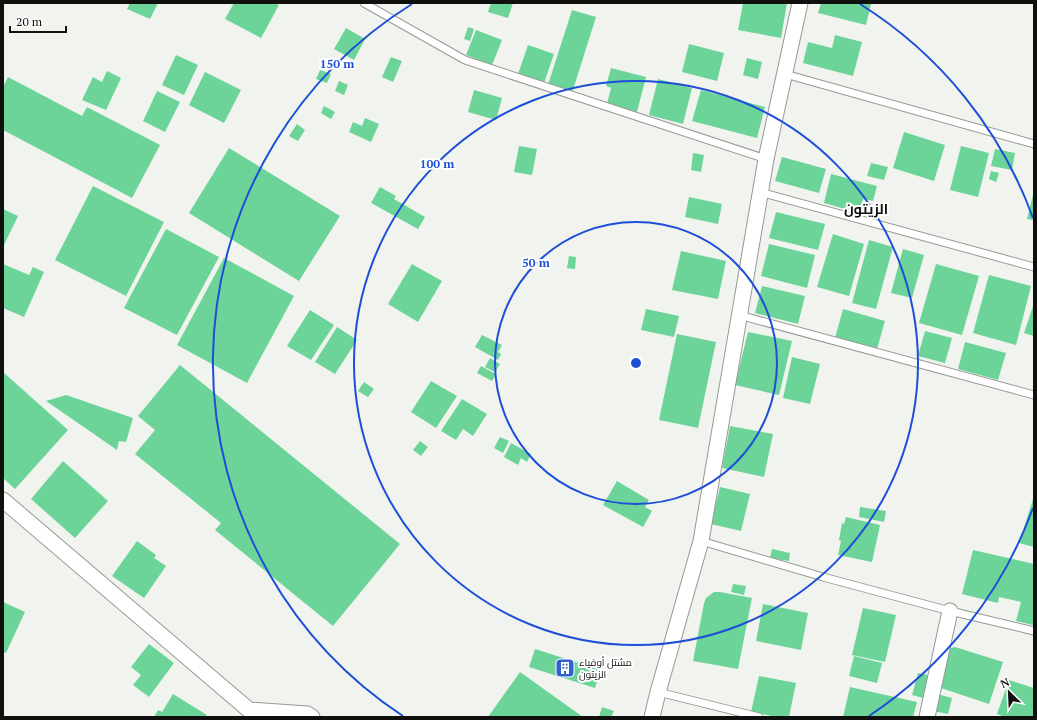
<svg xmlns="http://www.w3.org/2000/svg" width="1037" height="720" font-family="'PT Serif',Cairo,serif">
	<rect width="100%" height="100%" fill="#f1f4ee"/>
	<path fill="#6cd499" d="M 130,3 L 158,3 L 150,19 L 127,9 Z
		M 234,3 L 275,3 L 279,5 L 261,38 L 225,19 Z
		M 491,3 L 513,3 L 508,18 L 488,12 Z
		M 743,3 L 787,3 L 781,38 L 738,30 Z
		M 821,3 L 866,3 L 871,4 L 866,25 L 818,13 Z
		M 572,10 L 596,17 L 572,93 L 548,85 Z
		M 468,27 L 474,29 L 470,41 L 464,39 Z
		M 346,28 L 365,39 L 354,60 L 334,49 Z
		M 476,30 L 502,40 L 492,65 L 466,55 Z
		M 835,35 L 862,42 L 853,76 L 803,63 L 808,42 L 832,48 Z
		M 689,44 L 724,53 L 717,81 L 682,72 Z
		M 528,45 L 554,54 L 544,83 L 518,74 Z
		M 176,55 L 198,65 L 184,95 L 162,85 Z
		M 391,57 L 402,61 L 393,82 L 382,77 Z
		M 747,58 L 762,62 L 758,79 L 743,75 Z
		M 611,68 L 646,77 L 637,112 L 607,104 L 611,88 L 606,86 Z
		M 320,70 L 331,74 L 327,83 L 316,79 Z
		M 107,71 L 121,78 L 106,110 L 82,100 L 93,77 L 102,82 Z
		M 205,72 L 241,90 L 224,123 L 189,105 Z
		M 8,77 L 82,116 L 87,107 L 160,145 L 132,198 L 3,130 L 3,87 Z
		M 658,79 L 692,88 L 683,124 L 649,115 Z
		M 339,81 L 348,85 L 344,95 L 335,91 Z
		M 474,90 L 502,98 L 496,120 L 468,112 Z
		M 701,90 L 765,107 L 757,138 L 692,121 Z
		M 157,91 L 180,102 L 165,132 L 143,121 Z
		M 324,106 L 335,112 L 331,119 L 321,113 Z
		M 365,118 L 379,124 L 371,142 L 349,132 L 353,122 L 362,126 Z
		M 297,124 L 305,130 L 298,141 L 289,136 Z
		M 904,132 L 945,145 L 934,181 L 893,168 Z
		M 519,146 L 537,149 L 532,175 L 514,172 Z
		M 961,146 L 989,153 L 978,197 L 950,190 Z
		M 229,148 L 340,216 L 299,281 L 189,213 Z
		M 995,149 L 1015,153 L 1012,170 L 991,166 Z
		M 693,153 L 704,155 L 701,172 L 691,170 Z
		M 782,157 L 826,169 L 819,193 L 775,181 Z
		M 871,163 L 888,167 L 884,180 L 867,176 Z
		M 991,171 L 999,173 L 996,182 L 989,179 Z
		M 831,174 L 877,186 L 873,201 L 863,199 L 859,213 L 824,203 Z
		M 93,186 L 164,222 L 126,296 L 55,260 Z
		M 380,187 L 396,196 L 394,199 L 425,217 L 418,229 L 371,203 Z
		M 1033,195 L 1034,195 L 1034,220 L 1027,219 Z
		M 689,197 L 722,204 L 718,224 L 685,217 Z
		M 3,209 L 18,216 L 3,247 Z
		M 776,212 L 825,224 L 818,250 L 769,238 Z
		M 166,229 L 219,257 L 177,335 L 124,308 Z
		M 833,234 L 864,244 L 849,296 L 817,287 Z
		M 869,240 L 893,247 L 876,309 L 852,303 Z
		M 769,244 L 815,255 L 807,288 L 761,276 Z
		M 903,249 L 924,255 L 912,298 L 891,293 Z
		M 681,251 L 726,261 L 718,299 L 672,290 Z
		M 569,256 L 576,257 L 575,269 L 567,268 Z
		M 224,258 L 294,296 L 247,383 L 177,345 Z
		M 3,264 L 29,275 L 33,267 L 44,272 L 24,317 L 3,308 Z
		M 412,264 L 442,281 L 418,322 L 388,304 Z
		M 936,264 L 979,276 L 962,335 L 919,323 Z
		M 989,275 L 1031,286 L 1016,345 L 973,333 Z
		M 762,286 L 805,296 L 798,324 L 755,313 Z
		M 1034,303 L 1034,336 L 1024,333 Z
		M 646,309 L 679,316 L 674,337 L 641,330 Z
		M 843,309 L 885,321 L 877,349 L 835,338 Z
		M 310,310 L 334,325 L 311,360 L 287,346 Z
		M 337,327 L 357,340 L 335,374 L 315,362 Z
		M 925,331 L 952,338 L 945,363 L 918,356 Z
		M 748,332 L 792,341 L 779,395 L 735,385 Z
		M 677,334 L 716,342 L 698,428 L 659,420 Z
		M 482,335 L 502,345 L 498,352 L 501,354 L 498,360 L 475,347 Z
		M 965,342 L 1006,353 L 998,380 L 958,369 Z
		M 792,357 L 820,364 L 810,404 L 783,398 Z
		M 490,358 L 500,364 L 495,372 L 485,367 Z
		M 180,365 L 400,544 L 333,626 L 215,530 L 221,523 L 135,454 L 155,430 L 138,416 Z
		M 481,366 L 496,374 L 492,381 L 477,373 Z
		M 3,372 L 68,430 L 15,489 L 3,478 Z
		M 431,381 L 457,396 L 436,428 L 411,412 Z
		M 364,382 L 374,389 L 368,397 L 358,391 Z
		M 66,395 L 133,418 L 126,442 L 119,441 L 117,450 L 46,401 Z
		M 462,399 L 487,414 L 473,436 L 463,429 L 456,440 L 441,431 Z
		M 730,426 L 773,434 L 764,477 L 722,468 Z
		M 500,437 L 509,441 L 503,453 L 494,448 Z
		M 420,441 L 428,447 L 421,456 L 413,450 Z
		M 511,443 L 531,454 L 527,462 L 521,458 L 518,465 L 504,457 Z
		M 63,461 L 108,501 L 75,538 L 31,499 Z
		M 617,481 L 649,500 L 645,507 L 652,511 L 643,527 L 603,505 Z
		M 720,487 L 750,494 L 741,531 L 711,524 Z
		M 1034,496 L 1034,547 L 1019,543 Z
		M 860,507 L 886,511 L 884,522 L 859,517 Z
		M 846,517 L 880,525 L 872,562 L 838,555 L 841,541 L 839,540 L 842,523 L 844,524 Z
		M 137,541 L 156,555 L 154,558 L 166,566 L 144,598 L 112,576 Z
		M 772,549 L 790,553 L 789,561 L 770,558 Z
		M 973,550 L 1034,564 L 1034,620 L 1033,625 L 1016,621 L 1021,602 L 999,597 L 998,603 L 962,594 Z
		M 733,584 L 746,586 L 744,595 L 731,592 Z
		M 714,592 L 720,592 L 752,598 L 738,669 L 693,661 L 704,603 L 706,598 Z
		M 3,602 L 25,612 L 6,653 L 3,652 Z
		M 763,604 L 808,613 L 801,650 L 756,641 Z
		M 863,608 L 896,615 L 885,662 L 852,655 Z
		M 149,644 L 174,663 L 149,697 L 133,685 L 141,675 L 131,667 Z
		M 955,647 L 1003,662 L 989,704 L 935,686 L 948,650 L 951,648 Z
		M 535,649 L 601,670 L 595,688 L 529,667 Z
		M 854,656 L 882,663 L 877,683 L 849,676 Z
		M 520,672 L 583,717 L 488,717 Z
		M 918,673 L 928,675 L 923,698 L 912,695 Z
		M 759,676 L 796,683 L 789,717 L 777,717 L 751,712 Z
		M 1009,680 L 1034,688 L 1034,717 L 1005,717 L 997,714 Z
		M 850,687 L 917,702 L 913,717 L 843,717 Z
		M 173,694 L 207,715 L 205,717 L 154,717 L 158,710 L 162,712 Z
		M 937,694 L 952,698 L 948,714 L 933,711 Z
		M 602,707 L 614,711 L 611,717 L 599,717 Z"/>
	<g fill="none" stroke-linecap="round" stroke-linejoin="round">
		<g stroke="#969994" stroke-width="9">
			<path id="service" d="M 364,3 L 465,60 L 766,159
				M 785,74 L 1034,144
				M 760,192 L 1034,267
				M 739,315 L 1034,395
				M 701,541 L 823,577 L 950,611 L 1034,631
				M 658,692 L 759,717"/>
		</g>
		<g stroke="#969994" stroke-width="17">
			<path id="minor" d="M 3,500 L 249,710 L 307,714 L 312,717
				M 652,717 L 658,692 L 701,541 L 766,159 L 800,3
				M 927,717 L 950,611"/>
		</g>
		<use href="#service" stroke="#fff" stroke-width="7"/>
		<use href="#minor" stroke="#fff" stroke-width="15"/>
	</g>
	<g fill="none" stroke="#1d4ed8" stroke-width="2">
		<circle cx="636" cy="363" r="141"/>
		<circle cx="636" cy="363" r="282"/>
		<path d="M1033 508A423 423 0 0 1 869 716M403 716A423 423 0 0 1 412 4M860 4A423 423 0 0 1 1033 218"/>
	</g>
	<defs>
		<g id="building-square" transform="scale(1)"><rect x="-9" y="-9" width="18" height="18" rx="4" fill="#335fcf" stroke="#fff"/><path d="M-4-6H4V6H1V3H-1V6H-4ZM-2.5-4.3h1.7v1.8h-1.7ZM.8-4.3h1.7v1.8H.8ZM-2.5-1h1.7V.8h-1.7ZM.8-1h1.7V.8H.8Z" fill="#fff"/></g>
	</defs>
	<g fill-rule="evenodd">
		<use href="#building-square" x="565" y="668"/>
	</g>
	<g text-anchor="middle" stroke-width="4" stroke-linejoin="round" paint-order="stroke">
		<g font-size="10" fill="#10110f" stroke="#fff" text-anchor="start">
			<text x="579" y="666">مشتل أوفياء<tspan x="579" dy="12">الزيتون</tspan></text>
		</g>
		<g font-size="14" font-weight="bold" fill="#10110f" stroke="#fff">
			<text x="866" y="214">الزيتون</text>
		</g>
	</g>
	<circle cx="636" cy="363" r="6" fill="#1d4ed8" stroke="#fff" stroke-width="2"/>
	<g font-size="12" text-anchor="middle" font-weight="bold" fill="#1d4ed8" stroke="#fff" stroke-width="4" stroke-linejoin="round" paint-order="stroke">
		<text x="337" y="68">150 m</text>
		<text x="437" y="168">100 m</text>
		<text x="536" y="267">50 m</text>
	</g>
	<rect width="1037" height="720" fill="none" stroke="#10110f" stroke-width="8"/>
	<g transform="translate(1009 692) rotate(336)" stroke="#ffffff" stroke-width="3" paint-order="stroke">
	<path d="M0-3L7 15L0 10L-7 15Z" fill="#10110f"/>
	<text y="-6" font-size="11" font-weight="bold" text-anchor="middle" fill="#10110f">N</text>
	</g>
	<path d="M10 26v6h56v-6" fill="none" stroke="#10110f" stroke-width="2"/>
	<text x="16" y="26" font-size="12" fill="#10110f" stroke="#ffffff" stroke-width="3" paint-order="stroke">20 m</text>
</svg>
